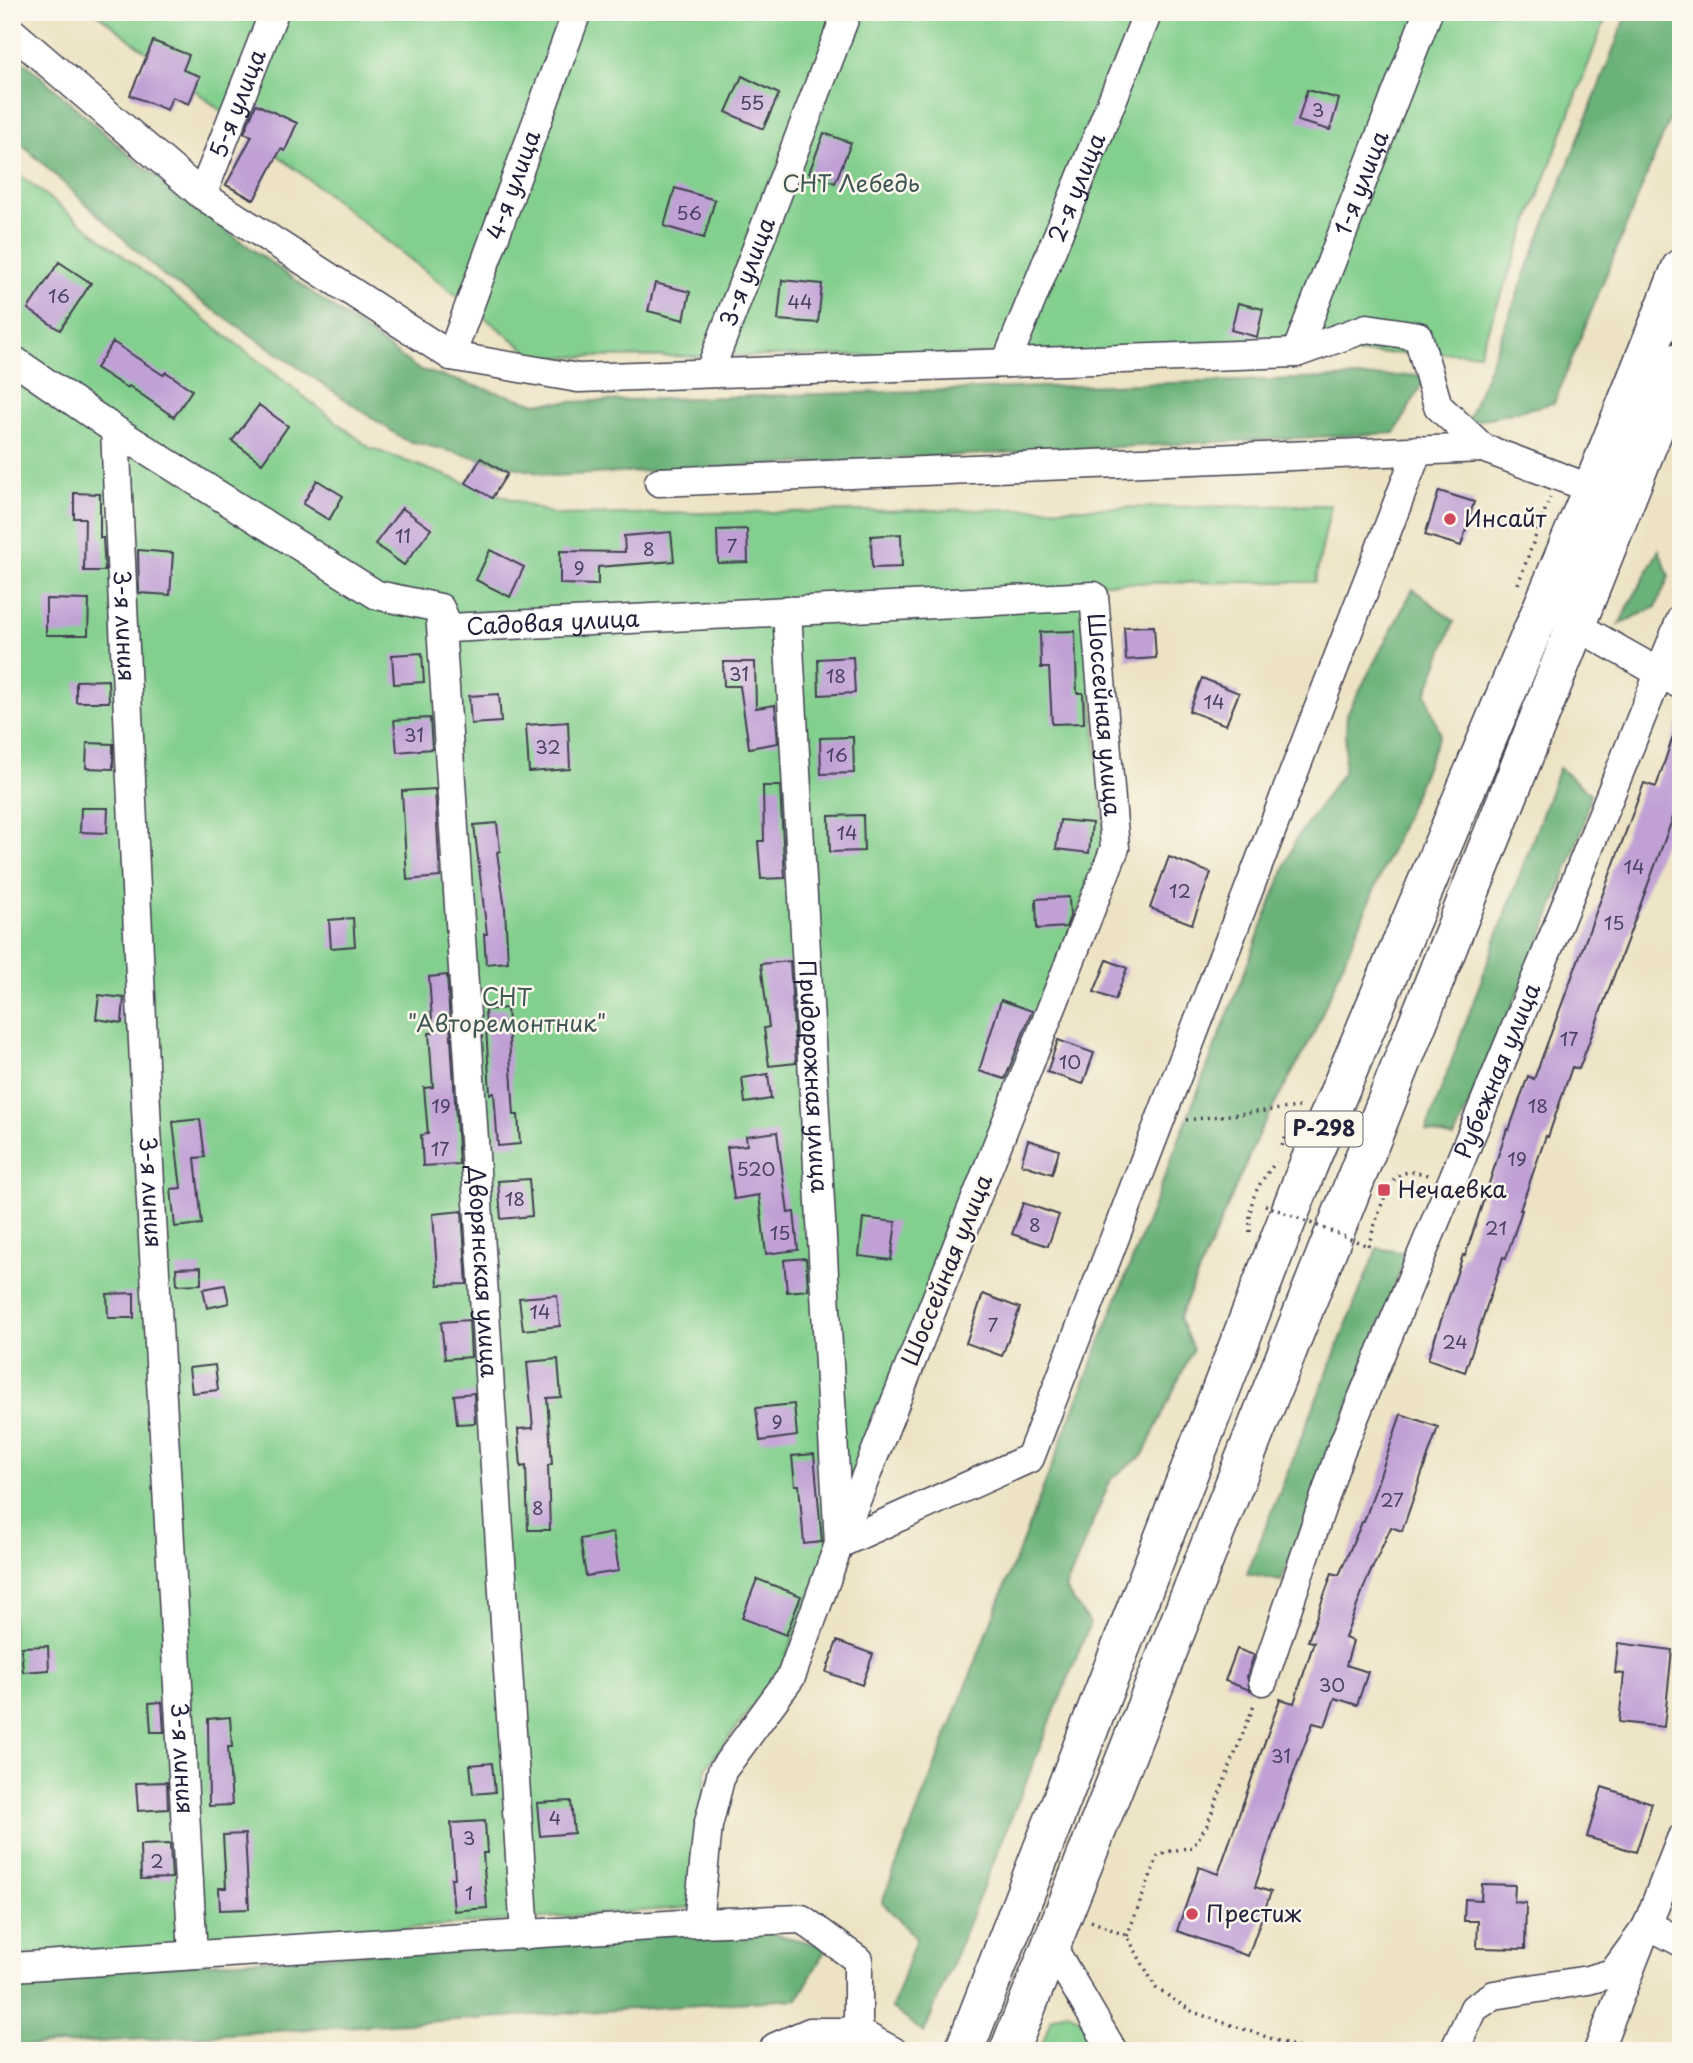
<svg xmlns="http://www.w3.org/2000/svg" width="1693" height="2063" font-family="'Playpen Sans',sans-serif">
	<rect width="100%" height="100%" fill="#fbf7ec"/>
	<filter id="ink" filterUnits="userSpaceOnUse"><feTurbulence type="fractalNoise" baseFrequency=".0143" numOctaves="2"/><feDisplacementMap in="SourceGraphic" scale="14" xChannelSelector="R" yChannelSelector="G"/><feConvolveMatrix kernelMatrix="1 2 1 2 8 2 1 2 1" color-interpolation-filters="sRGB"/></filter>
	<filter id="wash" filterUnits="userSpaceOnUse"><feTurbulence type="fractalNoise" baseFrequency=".00686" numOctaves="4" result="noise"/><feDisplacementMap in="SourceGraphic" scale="28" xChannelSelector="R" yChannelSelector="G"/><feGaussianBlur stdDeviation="1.57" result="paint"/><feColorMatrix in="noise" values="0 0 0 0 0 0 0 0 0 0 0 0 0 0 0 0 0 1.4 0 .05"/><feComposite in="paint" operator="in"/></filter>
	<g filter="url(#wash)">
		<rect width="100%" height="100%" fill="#ede3c4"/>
		<path fill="#83cf8e" stroke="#527864" stroke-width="2" d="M 95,12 L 1608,12 L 1479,353 L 535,357 Z
			M 12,169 L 370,448 L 555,515 L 1331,505 L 1315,582 L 1082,583 L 1105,842 L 782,1667 L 706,1768 L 695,1907 L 12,1957 Z
			M 1067,2011 L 1079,2018 L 1099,2051 L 1040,2051 L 1051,2019 Z"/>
		<path fill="#6ab279" stroke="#466a5a" stroke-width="2" d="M 1628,12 L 1681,12 L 1681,91 L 1554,403 L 1467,423 Z
			M 12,51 L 129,155 L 216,223 L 418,369 L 534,403 L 1427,375 L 1395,433 L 551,476 L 405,440 L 164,276 L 12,135 Z
			M 1659,550 L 1669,576 L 1656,607 L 1619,624 Z
			M 1413,589 L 1454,621 L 1426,694 L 1440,734 L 1313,1035 L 1259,1133 L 1179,1318 L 1193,1349 L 1143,1455 L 1111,1479 L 1065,1589 L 1090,1624 L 924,2033 L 892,2008 L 916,1938 L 882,1902 L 1296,839 L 1344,771 L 1347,714 Z
			M 1559,768 L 1590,793 L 1583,827 L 1536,952 L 1454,1138 L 1426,1131 Z
			M 1377,1248 L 1407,1253 L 1281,1581 L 1247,1574 Z
			M 754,1929 L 827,1947 L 798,1999 L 12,2047 L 12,1975 Z"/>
		<g id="blocks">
			<path fill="#c0a0d5" d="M 153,41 L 189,55 L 183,70 L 200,76 L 189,104 L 172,97 L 167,110 L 130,95 Z
				M 742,76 L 779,94 L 763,129 L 726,112 Z
				M 1307,90 L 1339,99 L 1330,130 L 1298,121 Z
				M 256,104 L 297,123 L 285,151 L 281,149 L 254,200 L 226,185 L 252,136 L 244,133 Z
				M 824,133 L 851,143 L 835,183 L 809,173 Z
				M 675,188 L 715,200 L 704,238 L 664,226 Z
				M 59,262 L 91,283 L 60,330 L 28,309 Z
				M 782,280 L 822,284 L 818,323 L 778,320 Z
				M 655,283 L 690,292 L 684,320 L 648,311 Z
				M 1238,303 L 1263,309 L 1257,337 L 1231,330 Z
				M 113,342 L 163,375 L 166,372 L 192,390 L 174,417 L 129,386 L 127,388 L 96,368 Z
				M 259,405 L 288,426 L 262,463 L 232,441 Z
				M 481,458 L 507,474 L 492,498 L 466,483 Z
				M 317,480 L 343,496 L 329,520 L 303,504 Z
				M 1439,491 L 1474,502 L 1461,546 L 1425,535 Z
				M 74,493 L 100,494 L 100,538 L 103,538 L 105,571 L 84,571 L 85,518 L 74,518 Z
				M 402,508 L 431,529 L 404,565 L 375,544 Z
				M 747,529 L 748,562 L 718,563 L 717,530 Z
				M 671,532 L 674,561 L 598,567 L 598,585 L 560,584 L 560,551 L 625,552 L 624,536 Z
				M 901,534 L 902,567 L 872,568 L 871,536 Z
				M 138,550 L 173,553 L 170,595 L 139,593 Z
				M 490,550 L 524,567 L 510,597 L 476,580 Z
				M 46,599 L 89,600 L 88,635 L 46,635 Z
				M 1154,626 L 1156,658 L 1126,660 L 1124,627 Z
				M 1075,631 L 1077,693 L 1083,693 L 1084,723 L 1052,724 L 1049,668 L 1041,668 L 1040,632 Z
				M 422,653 L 424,682 L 394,684 L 392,655 Z
				M 853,657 L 855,693 L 819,695 L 818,659 Z
				M 723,662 L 755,662 L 756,708 L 775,705 L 778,743 L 749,748 L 740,686 L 724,686 Z
				M 1202,678 L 1239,693 L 1226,725 L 1189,711 Z
				M 108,680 L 109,702 L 76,702 L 76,681 Z
				M 499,694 L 501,722 L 471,724 L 469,696 Z
				M 430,718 L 432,749 L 397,752 L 394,720 Z
				M 568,722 L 570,769 L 529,772 L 526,725 Z
				M 1678,722 L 1681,722 L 1681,796 L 1579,1069 L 1572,1067 L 1548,1137 L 1546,1136 L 1520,1210 L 1522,1210 L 1506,1258 L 1503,1257 L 1465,1372 L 1428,1359 L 1463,1255 L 1465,1256 L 1507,1129 L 1509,1130 L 1528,1076 L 1534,1079 L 1644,783 L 1656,787 Z
				M 853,737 L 854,773 L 821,774 L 820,738 Z
				M 87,743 L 113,744 L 113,769 L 86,768 Z
				M 763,786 L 780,786 L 785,878 L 761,879 L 758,841 L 764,841 Z
				M 435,789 L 440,877 L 407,880 L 402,791 Z
				M 81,808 L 108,808 L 107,833 L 80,832 Z
				M 863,815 L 864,851 L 830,852 L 829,816 Z
				M 1060,820 L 1092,823 L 1089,853 L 1056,849 Z
				M 497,823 L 500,851 L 497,852 L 505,909 L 508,962 L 486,964 L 484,934 L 487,934 L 474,825 Z
				M 1169,857 L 1211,873 L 1192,924 L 1150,908 Z
				M 1069,897 L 1070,917 L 1066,927 L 1037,929 L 1036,899 Z
				M 353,918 L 355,946 L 331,948 L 329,920 Z
				M 1107,960 L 1127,968 L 1115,1000 L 1094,992 Z
				M 790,961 L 796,1063 L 769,1066 L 764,1028 L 769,1027 L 761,964 Z
				M 447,975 L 459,1164 L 423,1166 L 421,1135 L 428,1134 L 424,1088 L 433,1087 L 429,1033 L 433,1033 L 429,977 Z
				M 99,995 L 124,998 L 122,1023 L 96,1019 Z
				M 1001,1000 L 1032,1011 L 1005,1079 L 979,1071 Z
				M 507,1008 L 514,1115 L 518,1115 L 520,1144 L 498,1146 L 494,1093 L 490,1094 L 485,1010 Z
				M 1058,1040 L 1094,1053 L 1083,1084 L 1047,1072 Z
				M 768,1074 L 771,1099 L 745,1103 L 742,1078 Z
				M 200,1119 L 205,1157 L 195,1158 L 202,1224 L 175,1227 L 171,1189 L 181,1188 L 173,1122 Z
				M 777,1132 L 788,1213 L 794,1212 L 798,1250 L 766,1254 L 759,1195 L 734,1199 L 727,1147 L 747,1145 L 746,1136 Z
				M 1028,1140 L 1059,1150 L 1052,1174 L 1021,1164 Z
				M 529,1179 L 532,1216 L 501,1219 L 498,1181 Z
				M 1023,1203 L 1059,1215 L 1048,1246 L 1012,1234 Z
				M 462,1211 L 467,1284 L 438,1285 L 433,1214 Z
				M 863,1218 L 896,1222 L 891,1260 L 859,1256 Z
				M 806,1258 L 808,1290 L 787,1292 L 784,1260 Z
				M 201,1267 L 201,1284 L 177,1285 L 176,1268 Z
				M 225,1285 L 229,1303 L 207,1308 L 203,1289 Z
				M 134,1293 L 134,1318 L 108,1318 L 107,1294 Z
				M 983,1294 L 1020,1308 L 1002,1356 L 966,1343 Z
				M 557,1295 L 560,1326 L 523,1330 L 519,1298 Z
				M 469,1320 L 471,1357 L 445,1359 L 441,1322 Z
				M 558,1359 L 561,1397 L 547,1398 L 552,1464 L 548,1465 L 550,1530 L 528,1530 L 526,1466 L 521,1467 L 518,1429 L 533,1428 L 527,1362 Z
				M 215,1365 L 218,1390 L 192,1393 L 189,1368 Z
				M 474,1393 L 475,1423 L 457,1424 L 454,1395 Z
				M 794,1404 L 797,1436 L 760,1441 L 756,1408 Z
				M 1401,1414 L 1438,1427 L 1402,1531 L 1391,1527 L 1366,1582 L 1345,1638 L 1353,1641 L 1346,1665 L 1368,1672 L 1357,1705 L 1335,1698 L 1325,1726 L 1313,1723 L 1289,1786 L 1255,1887 L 1271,1892 L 1248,1956 L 1177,1931 L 1199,1867 L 1218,1874 L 1280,1699 L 1294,1703 L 1314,1642 L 1308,1641 L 1332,1573 L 1339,1575 L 1362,1522 L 1364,1522 Z
				M 814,1454 L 822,1542 L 804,1544 L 799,1485 L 795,1485 L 792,1456 Z
				M 613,1533 L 619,1571 L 586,1576 L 580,1539 Z
				M 757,1579 L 801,1596 L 786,1635 L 742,1618 Z
				M 837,1641 L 873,1654 L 862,1685 L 826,1672 Z
				M 1618,1643 L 1672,1650 L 1664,1727 L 1619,1722 L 1624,1674 L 1615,1673 Z
				M 48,1646 L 49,1670 L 23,1672 L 21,1647 Z
				M 1237,1649 L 1254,1655 L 1247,1676 L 1250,1690 L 1225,1681 Z
				M 162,1702 L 164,1732 L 151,1732 L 149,1703 Z
				M 230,1717 L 232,1747 L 228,1747 L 232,1805 L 209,1806 L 208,1719 Z
				M 492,1763 L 495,1792 L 473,1794 L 470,1765 Z
				M 167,1782 L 168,1809 L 138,1811 L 136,1783 Z
				M 1602,1787 L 1652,1803 L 1636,1852 L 1587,1837 Z
				M 571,1801 L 574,1833 L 540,1836 L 537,1803 Z
				M 485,1821 L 487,1853 L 483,1853 L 487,1908 L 454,1911 L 451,1878 L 455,1878 L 451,1823 Z
				M 245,1834 L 249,1909 L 220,1910 L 219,1888 L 226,1888 L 223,1835 Z
				M 170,1844 L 172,1878 L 141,1879 L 140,1845 Z
				M 1482,1884 L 1515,1885 L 1514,1902 L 1526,1903 L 1525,1949 L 1477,1948 L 1478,1921 L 1464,1921 L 1465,1899 L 1481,1900 Z"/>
		</g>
	</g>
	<g filter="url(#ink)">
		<use href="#blocks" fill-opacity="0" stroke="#403f50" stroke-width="2"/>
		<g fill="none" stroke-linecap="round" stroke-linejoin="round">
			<g stroke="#403f50" stroke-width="31">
				<g id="minor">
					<path d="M 12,32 L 202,195 L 451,356 L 578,378 L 1296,353 L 1367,328 L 1418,336 L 1438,406 L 1483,448 L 1592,489"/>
					<path id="s1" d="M 202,195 L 274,12"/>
					<path id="s2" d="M 1296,353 L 1428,12"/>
					<path id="s3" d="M 451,356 L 577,12"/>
					<path id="s4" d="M 12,359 L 115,430 L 377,595 L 440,608 L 449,628 L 1094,596 L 1115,848 L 839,1544 L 791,1677 L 722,1771 L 708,1826 L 698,1923"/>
					<path id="s5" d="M 1006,363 L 1148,12"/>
					<path id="s6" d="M 709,373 L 847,12"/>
					<path id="s7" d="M 115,430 L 147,1129 L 193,1955"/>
					<path d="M 659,482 L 1483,448"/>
					<path id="s8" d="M 440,610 L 525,1935"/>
					<path id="s9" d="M 787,610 L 839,1544 L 1030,1458 L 1418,450"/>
					<path d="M 1575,625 L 1681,685"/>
					<path id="s10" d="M 1263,1681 L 1340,1452 L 1553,937 L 1681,619"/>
					<path d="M 1051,1945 L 1113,2051"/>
					<path d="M 12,1967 L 698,1923 L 802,1919 L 858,1960 L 858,2032 L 893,2051"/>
					<path d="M 773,2051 L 775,2047 L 810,2032 L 858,2032"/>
					<path d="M 1454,2051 L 1474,2008 L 1494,1995 L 1588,1980 L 1613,1973 L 1648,1925 L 1681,1942"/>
					<path d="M 1598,2051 L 1681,1839"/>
				</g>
			</g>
			<g stroke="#403f50" stroke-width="41">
				<path id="highway" d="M 964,2051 L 1308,1166 L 1592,489 L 1681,268
					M 1009,2051 L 1681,361"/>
			</g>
			<path stroke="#403f50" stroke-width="3.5" stroke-dasharray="2 5" stroke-linecap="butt" d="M 1518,584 L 1550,497
				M 1186,1120 L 1299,1107
				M 1282,1146 L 1291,1124
				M 1250,1232 C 1248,1200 1256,1187 1276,1162
				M 1368,1246 C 1374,1229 1384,1188 1397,1177 C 1407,1169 1420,1172 1430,1176
				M 1091,1921 L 1127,1936 L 1156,1988 L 1193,2012 L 1308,2051
				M 1127,1936 L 1158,1856 L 1171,1851 L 1193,1847 L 1207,1825 L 1255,1703"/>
			<use href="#minor" stroke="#fff" stroke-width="28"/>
			<use href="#highway" stroke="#fff" stroke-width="38"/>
			<path stroke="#403f50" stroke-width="3.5" stroke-dasharray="2 5" stroke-linecap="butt" d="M 1265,1205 L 1368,1246"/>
		</g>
	</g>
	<g fill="#d1495b" stroke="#fbf7ec" stroke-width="2.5">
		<circle cx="1450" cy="519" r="7"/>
		<rect x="1377" y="1183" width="14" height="14" rx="3.5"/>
		<circle cx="1192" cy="1914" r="7"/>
	</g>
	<g text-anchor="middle" stroke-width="5" stroke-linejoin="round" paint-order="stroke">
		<g font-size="19" fill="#4a4262">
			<text x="752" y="110">55</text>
			<text x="1318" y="117">3</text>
			<text x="689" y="220">56</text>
			<text x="59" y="303">16</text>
			<text x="800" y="309">44</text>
			<text x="403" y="543">11</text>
			<text x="732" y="553">7</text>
			<text x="649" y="556">8</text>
			<text x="579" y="575">9</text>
			<text x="739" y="681">31</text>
			<text x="836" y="683">18</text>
			<text x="1214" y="709">14</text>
			<text x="414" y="742">31</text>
			<text x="548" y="754">32</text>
			<text x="837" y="762">16</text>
			<text x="847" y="840">14</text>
			<text x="1634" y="874">14</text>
			<text x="1180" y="898">12</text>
			<text x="1614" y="930">15</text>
			<text x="1569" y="1046">17</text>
			<text x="1070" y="1069">10</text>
			<text x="441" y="1113">19</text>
			<text x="1538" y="1113">18</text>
			<text x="440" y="1156">17</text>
			<text x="1517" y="1166">19</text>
			<text x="756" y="1176">520</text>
			<text x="515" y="1206">18</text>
			<text x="1035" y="1232">8</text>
			<text x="1496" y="1235">21</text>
			<text x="780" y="1240">15</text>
			<text x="540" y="1319">14</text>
			<text x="993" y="1332">7</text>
			<text x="1455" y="1349">24</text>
			<text x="777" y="1429">9</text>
			<text x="1392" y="1507">27</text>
			<text x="538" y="1515">8</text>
			<text x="1332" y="1692">30</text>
			<text x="1281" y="1763">31</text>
			<text x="555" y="1825">4</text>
			<text x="469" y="1845">3</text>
			<text x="157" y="1868">2</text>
			<text x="469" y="1900">1</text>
		</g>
		<rect fill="#fbf7ec" stroke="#636270" stroke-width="2" x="1285.5" y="1111.5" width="77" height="35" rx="5"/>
		<g font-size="21" font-weight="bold" fill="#22223b">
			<text x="1324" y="1136">Р-298</text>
		</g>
		<g font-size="23" fill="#22223b" stroke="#fbf7ec">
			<text dy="8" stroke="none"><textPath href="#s1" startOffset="98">5-я улица</textPath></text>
			<text dy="8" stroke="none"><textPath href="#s2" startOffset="182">1-я улица</textPath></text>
			<text dy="8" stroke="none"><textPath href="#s3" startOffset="182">4-я улица</textPath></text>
			<text dy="8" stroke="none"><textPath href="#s5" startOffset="189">2-я улица</textPath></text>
			<text dy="8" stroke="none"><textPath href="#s6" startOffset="108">3-я улица</textPath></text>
			<text dy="8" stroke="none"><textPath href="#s4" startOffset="625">Садовая улица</textPath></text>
			<text dy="8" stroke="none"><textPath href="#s7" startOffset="196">3-я линия</textPath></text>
			<text dy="8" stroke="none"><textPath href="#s4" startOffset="1286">Шоссейная улица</textPath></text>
			<text dy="8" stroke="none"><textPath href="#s10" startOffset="654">Рубежная улица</textPath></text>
			<text dy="8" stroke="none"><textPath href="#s9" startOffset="467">Придорожная улица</textPath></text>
			<text dy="8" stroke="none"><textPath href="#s7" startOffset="763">3-я линия</textPath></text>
			<text transform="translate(947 1270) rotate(-68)" y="8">Шоссейная улица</text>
			<text dy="8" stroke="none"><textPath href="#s8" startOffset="663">Дворянская улица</textPath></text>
			<text dy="8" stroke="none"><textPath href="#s7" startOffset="1330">3-я линия</textPath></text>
		</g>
		<g font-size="23" fill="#3f5654" stroke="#fbf7ec">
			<text x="851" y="192">СНТ Лебедь</text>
			<text x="507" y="1006">СНТ<tspan x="507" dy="26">"Авторемонтник"</tspan></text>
		</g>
		<g font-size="23" fill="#22223b" stroke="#fbf7ec" text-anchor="start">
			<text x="1464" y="527">Инсайт</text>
			<text x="1398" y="1198">Нечаевка</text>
			<text x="1206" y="1922">Престиж</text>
		</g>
	</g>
	<rect width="1693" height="2063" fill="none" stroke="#fbf7ec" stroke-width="42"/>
</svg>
